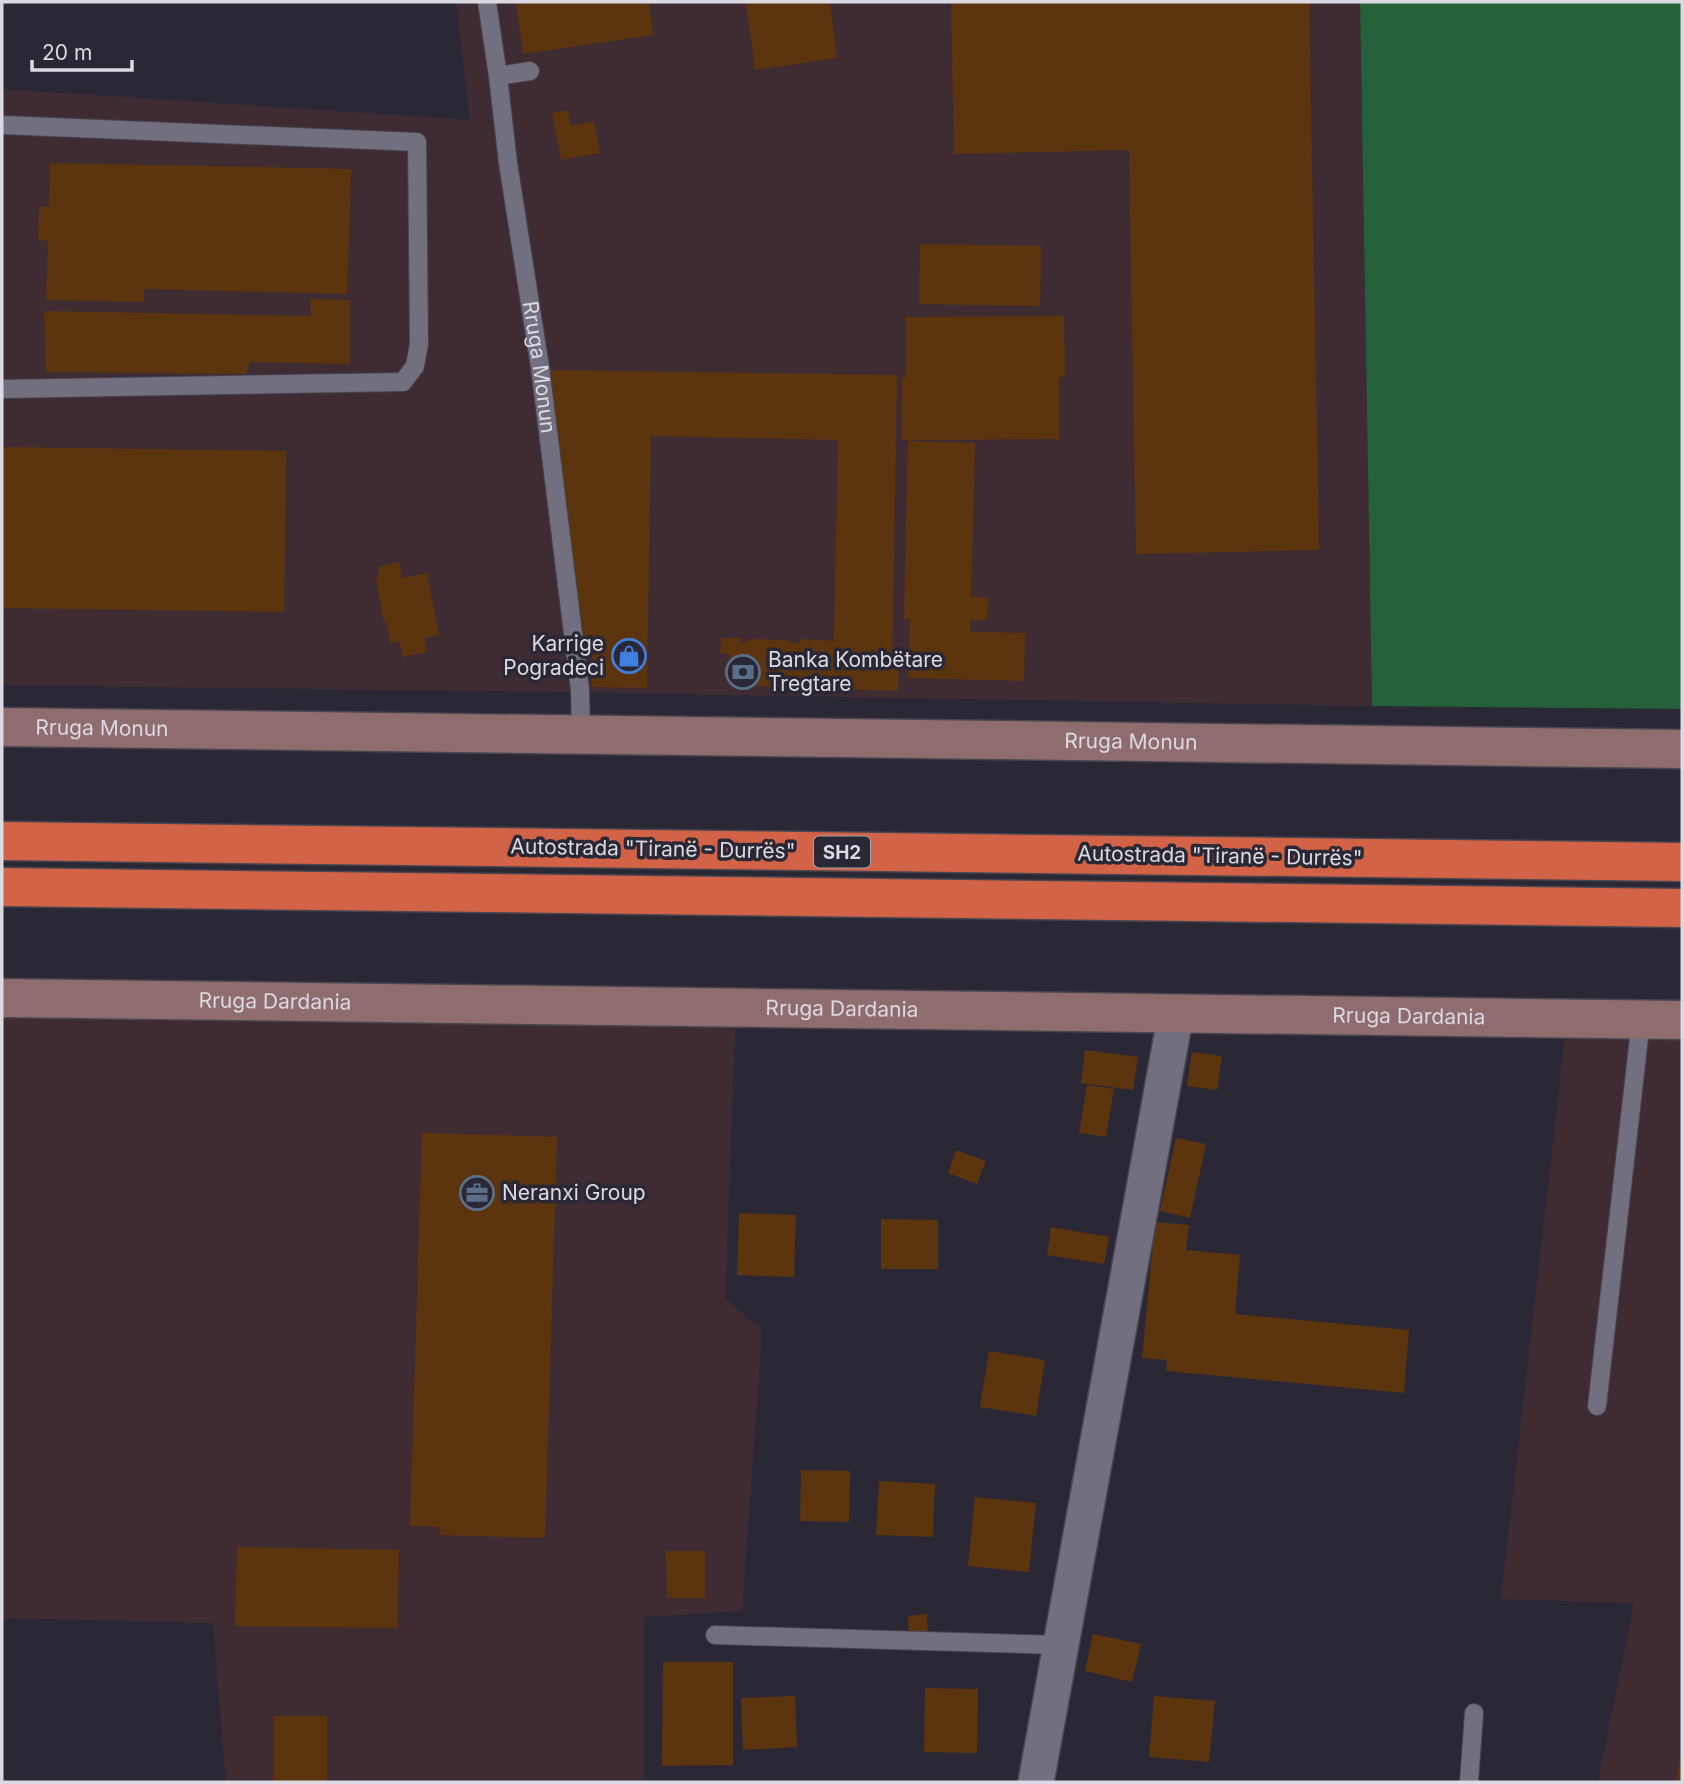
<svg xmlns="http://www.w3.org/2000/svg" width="1684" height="1784" font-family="Inter,sans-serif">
	<rect width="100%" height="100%" fill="#2b2835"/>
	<path fill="#3f2c33" d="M 456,2 L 1360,2 L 1372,706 L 561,692 L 2,685 L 2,89 L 470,120 Z
		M 2,998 L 736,1007 L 725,1298 L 762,1330 L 742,1611 L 644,1617 L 644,1782 L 226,1782 L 213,1623 L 2,1618 Z
		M 1567,1019 L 1682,1020 L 1682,1782 L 1598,1782 L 1634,1603 L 1501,1599 Z"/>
	<path fill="#24613a" d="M 1360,2 L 1682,2 L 1682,709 L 1372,706 Z"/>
	<path fill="#5c350f" d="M 516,2 L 649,2 L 653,35 L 523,54 Z
		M 746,2 L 830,2 L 837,58 L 755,70 Z
		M 951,2 L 1309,2 L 1319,550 L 1136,554 L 1129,150 L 954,154 Z
		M 568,110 L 571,126 L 594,121 L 600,153 L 561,160 L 552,113 Z
		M 50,163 L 351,169 L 347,294 L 144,289 L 144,302 L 46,300 L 48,241 L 38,240 L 39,207 L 49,206 Z
		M 920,244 L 1041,246 L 1040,306 L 919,304 Z
		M 310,299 L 350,300 L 350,364 L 250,362 L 246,374 L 46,372 L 44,311 L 311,316 Z
		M 1064,316 L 1065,377 L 1059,377 L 1059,439 L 902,440 L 902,378 L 906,378 L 906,317 Z
		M 549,370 L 897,375 L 892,663 L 899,664 L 898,691 L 729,685 L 730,654 L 720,653 L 721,639 L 724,638 L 741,638 L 740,642 L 749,642 L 749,639 L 787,640 L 787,642 L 800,643 L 801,639 L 834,641 L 838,440 L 651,436 L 647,688 L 592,687 L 592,640 L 584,640 Z
		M 908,441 L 975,443 L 971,597 L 988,598 L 987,620 L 971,620 L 970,632 L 1025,633 L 1024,681 L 908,678 L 910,619 L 904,619 Z
		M 2,447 L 286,451 L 284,612 L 2,608 Z
		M 399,562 L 402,578 L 427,573 L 439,635 L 425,638 L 427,652 L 402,657 L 400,641 L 390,643 L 387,622 L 384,623 L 376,578 L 379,577 L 378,567 Z
		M 1085,1050 L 1138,1057 L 1133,1090 L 1081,1083 Z
		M 1192,1052 L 1222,1056 L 1217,1090 L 1187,1086 Z
		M 1087,1085 L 1114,1089 L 1106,1137 L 1079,1133 Z
		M 422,1133 L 557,1137 L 545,1538 L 440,1535 L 440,1527 L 410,1526 Z
		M 1176,1138 L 1206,1144 L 1190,1218 L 1160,1211 Z
		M 956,1150 L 986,1161 L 977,1184 L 948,1173 Z
		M 739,1213 L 796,1215 L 794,1277 L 737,1275 Z
		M 881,1219 L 938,1220 L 938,1269 L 881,1269 Z
		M 1155,1222 L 1189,1225 L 1186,1250 L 1240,1255 L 1235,1314 L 1409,1330 L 1404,1393 L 1166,1371 L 1167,1360 L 1142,1358 Z
		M 1051,1227 L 1109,1237 L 1104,1264 L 1047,1255 Z
		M 989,1351 L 1045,1360 L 1036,1416 L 980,1407 Z
		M 801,1470 L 850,1471 L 849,1522 L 800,1521 Z
		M 879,1481 L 935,1484 L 933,1537 L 876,1535 Z
		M 975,1497 L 1036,1503 L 1029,1572 L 968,1566 Z
		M 237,1547 L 399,1550 L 397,1628 L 235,1626 Z
		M 666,1551 L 705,1551 L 705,1598 L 667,1598 Z
		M 927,1614 L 928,1636 L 909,1637 L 908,1616 Z
		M 1093,1634 L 1141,1644 L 1132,1682 L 1085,1671 Z
		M 663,1662 L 733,1662 L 733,1765 L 662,1766 Z
		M 925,1688 L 978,1689 L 977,1753 L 924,1752 Z
		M 795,1696 L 797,1747 L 743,1750 L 741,1698 Z
		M 1154,1696 L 1215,1701 L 1209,1762 L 1149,1757 Z
		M 274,1716 L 327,1716 L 327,1782 L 274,1782 Z
		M 1681,1754 L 1682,1754 L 1682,1782 L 1676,1782 Z"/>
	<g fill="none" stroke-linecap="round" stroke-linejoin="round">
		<g stroke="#474550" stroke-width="20">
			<g id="lane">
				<path id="s1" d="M 487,2 L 498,76 L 508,163 L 540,367 L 580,690 L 581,734"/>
				<path d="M 498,76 L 530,71"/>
				<path d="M 2,125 L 417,142 L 419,344 L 415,366 L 403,382 L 2,389"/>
				<path d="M 1597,1406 L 1641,1020"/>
				<path d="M 715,1635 L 1061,1645"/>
				<path d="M 1469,1782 L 1474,1713"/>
			</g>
		</g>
		<g stroke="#474550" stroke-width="38">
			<path id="street" d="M 1036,1782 L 1176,1013"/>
		</g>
		<g stroke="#474550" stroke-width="41">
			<g id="secondary">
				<path id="s2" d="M 2,727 L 1682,749"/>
				<path id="s3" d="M 2,998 L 1682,1020"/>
			</g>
		</g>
		<g stroke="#474550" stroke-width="41">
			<path id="highway" d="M 2,841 L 1682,862
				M 2,887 L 1682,908"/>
		</g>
		<use href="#lane" stroke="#72707f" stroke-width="18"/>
		<use href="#street" stroke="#72707f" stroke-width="35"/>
		<use href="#secondary" stroke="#8f6c6e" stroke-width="38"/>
		<use href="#highway" stroke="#d26347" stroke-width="38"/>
	</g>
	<defs>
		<g id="shop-ring" transform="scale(1.75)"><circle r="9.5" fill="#2b2835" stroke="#3f7fe0" stroke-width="1.5"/><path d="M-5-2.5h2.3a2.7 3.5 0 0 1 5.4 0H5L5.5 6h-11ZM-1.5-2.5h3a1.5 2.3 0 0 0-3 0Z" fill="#3f7fe0"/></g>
		<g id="bank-ring" transform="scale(1.75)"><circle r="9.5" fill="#2b2835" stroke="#5c6f8a" stroke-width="1.5"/><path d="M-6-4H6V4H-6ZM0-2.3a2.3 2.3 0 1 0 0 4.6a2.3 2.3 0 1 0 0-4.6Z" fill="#5c6f8a"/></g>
		<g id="office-ring" transform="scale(1.75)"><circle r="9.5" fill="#2b2835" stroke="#5c6f8a" stroke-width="1.5"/><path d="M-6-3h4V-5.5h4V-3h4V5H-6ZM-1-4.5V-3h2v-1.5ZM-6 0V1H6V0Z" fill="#5c6f8a"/></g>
	</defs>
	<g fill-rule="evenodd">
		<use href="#shop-ring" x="629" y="656"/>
		<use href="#bank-ring" x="743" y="672"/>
		<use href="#office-ring" x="477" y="1193"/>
	</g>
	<g text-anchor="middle" stroke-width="7" stroke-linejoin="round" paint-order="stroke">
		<rect fill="#2b2835" stroke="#a6a4ae" stroke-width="2" x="814" y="836.5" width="56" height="31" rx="5"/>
		<g font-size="19" font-weight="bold" fill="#dbd9e2">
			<text x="842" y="859">SH2</text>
		</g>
		<g font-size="21" fill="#dbd9e2" stroke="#2b2835">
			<text dy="7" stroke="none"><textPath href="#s1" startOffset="369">Rruga Monun</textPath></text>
			<text dy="7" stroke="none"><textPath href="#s2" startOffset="100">Rruga Monun</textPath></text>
			<text dy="7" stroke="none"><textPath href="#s2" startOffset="1129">Rruga Monun</textPath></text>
			<text transform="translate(653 849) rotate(1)" y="7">Autostrada "Tiranë - Durrës"</text>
			<text transform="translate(1220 856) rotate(1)" y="7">Autostrada "Tiranë - Durrës"</text>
			<text dy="7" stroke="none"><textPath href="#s3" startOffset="273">Rruga Dardania</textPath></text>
			<text dy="7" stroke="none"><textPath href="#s3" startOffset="840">Rruga Dardania</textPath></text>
			<text dy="7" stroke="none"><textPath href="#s3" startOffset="1407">Rruga Dardania</textPath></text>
		</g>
		<g font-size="21" fill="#dbd9e2" stroke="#2b2835" text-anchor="start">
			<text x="604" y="651" text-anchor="end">Karrige<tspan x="604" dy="24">Pogradeci</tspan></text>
			<text x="768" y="667">Banka Kombëtare<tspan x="768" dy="24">Tregtare</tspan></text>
			<text x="502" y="1200">Neranxi Group</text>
		</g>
	</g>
	<rect width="1684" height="1784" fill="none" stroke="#dbd9e2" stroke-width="7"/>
	<path d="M32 60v10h100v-10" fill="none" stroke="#dbd9e2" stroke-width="3.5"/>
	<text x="42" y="60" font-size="21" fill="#dbd9e2" stroke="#2b2835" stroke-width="5" paint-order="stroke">20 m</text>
</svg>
